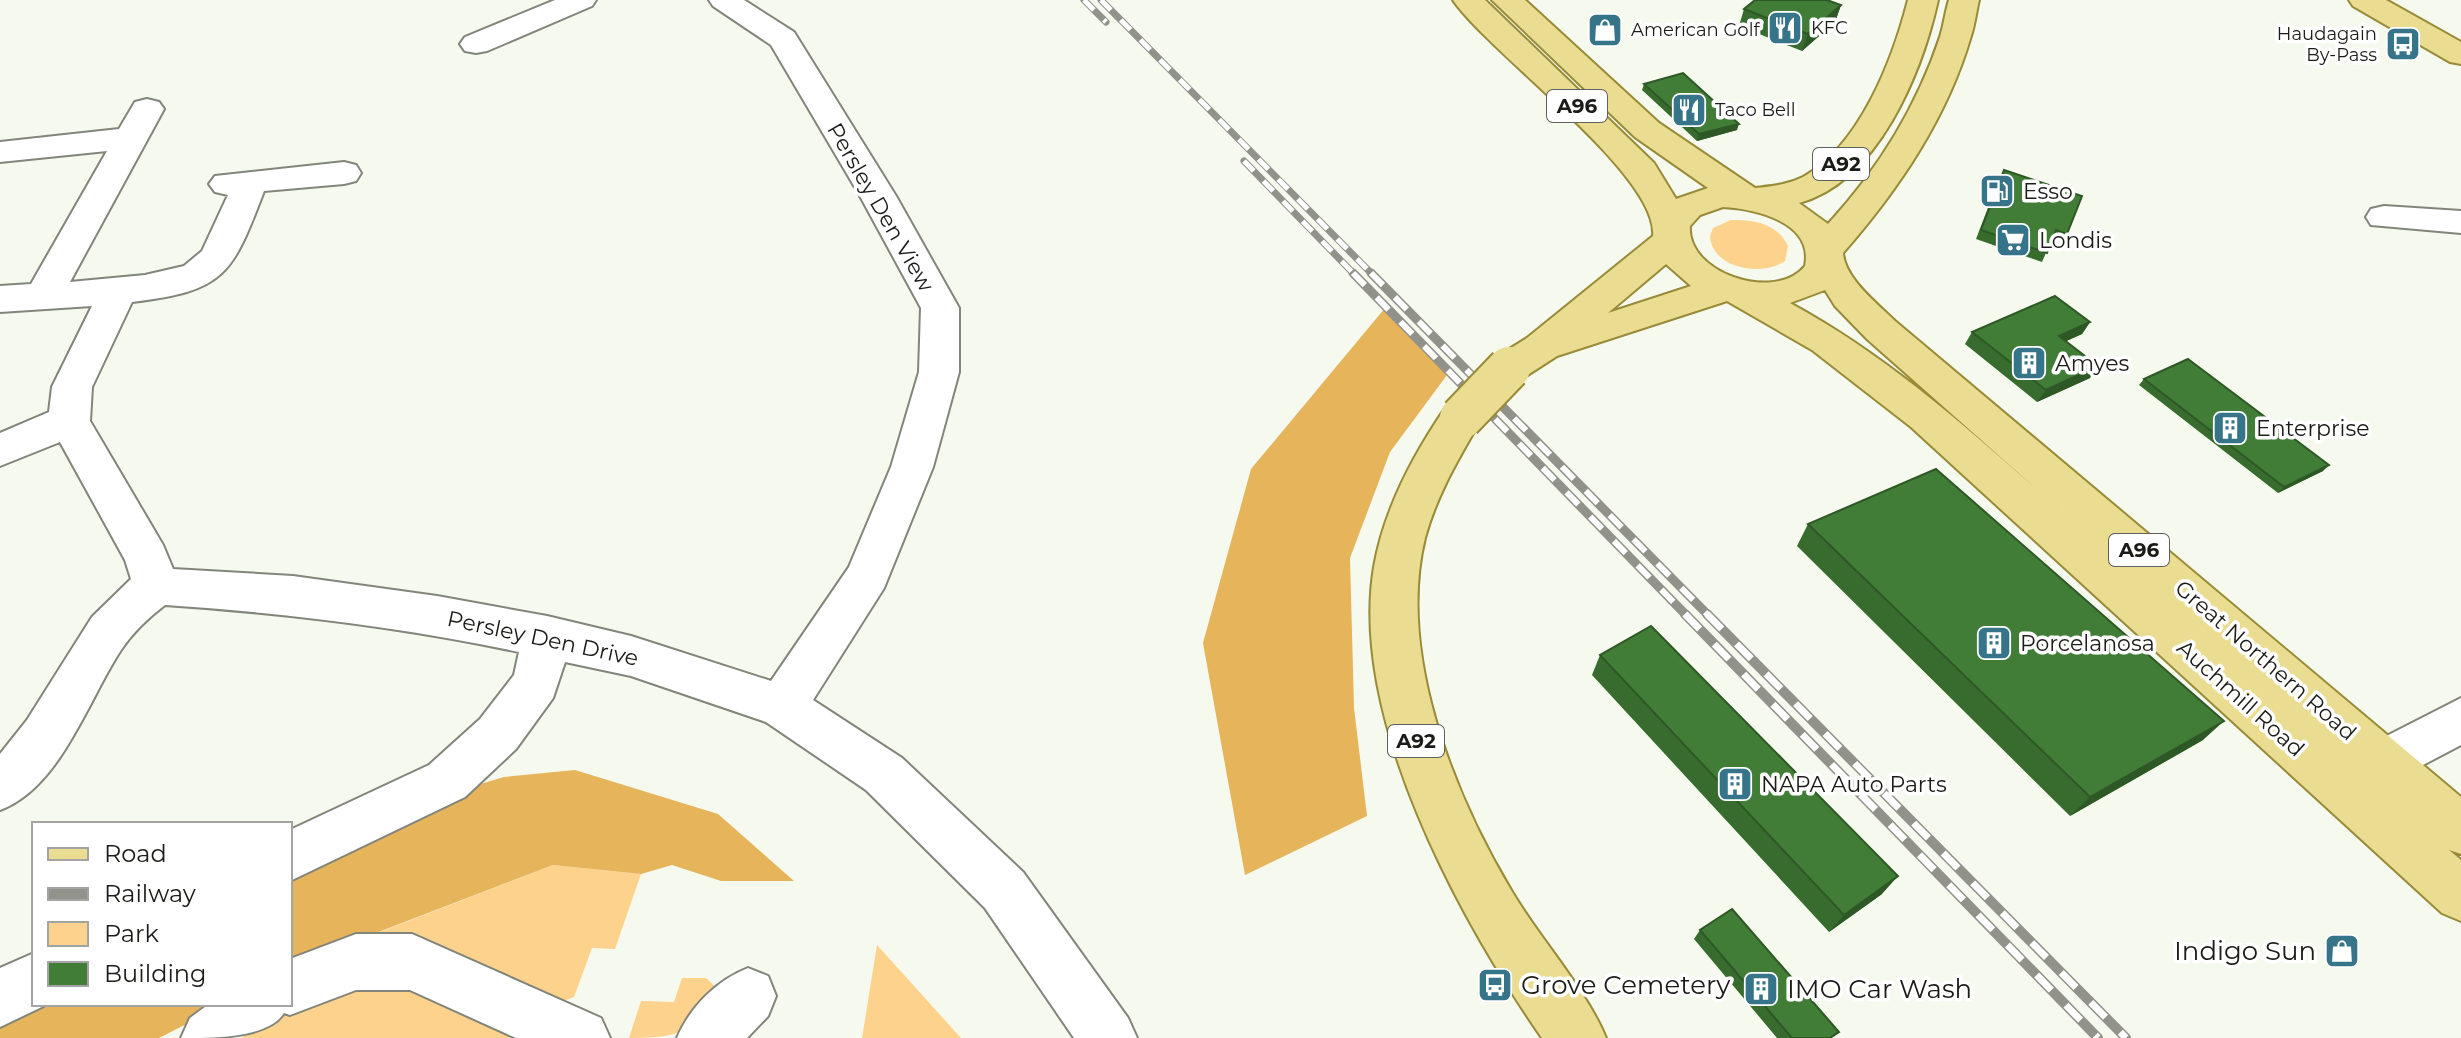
<svg xmlns="http://www.w3.org/2000/svg" width="2461" height="1038" font-family="Montserrat,sans-serif">
	<rect width="100%" height="100%" fill="#f6f9ed"/>
	<path fill="#fdd28d" d="M 1731,220 C 1754,219 1778,224 1788,246 L 1785,261 C 1762,277 1712,269 1710,236 L 1713,228 Z
		M 553,865 L 641,874 L 615,949 L 592,948 L 574,997 L 556,1004 L 354,942 Z
		M 877,945 L 961,1038 L 862,1038 Z
		M 682,978 L 706,978 L 724,995 C 684,1031 686,1038 629,1038 L 641,1001 L 674,1002 Z
		M 400,983 L 521,1038 L 241,1038 L 305,998 Z"/>
	<path fill="#e6b45b" d="M 1385,308 L 1447,375 L 1390,452 L 1350,558 L 1354,708 L 1367,816 L 1245,875 L 1203,643 L 1251,469 Z
		M 575,770 L 718,814 L 794,881 L 721,881 L 672,865 L 641,874 L 553,865 L 290,966 L 290,871 L 447,794 L 504,777 Z
		M 34,1004 L 226,1004 L 159,1038 L 0,1038 L 0,1017 Z"/>
	<g fill="none" stroke-linecap="round" stroke-linejoin="round">
		<g stroke="#82857a" stroke-width="4">
			<path id="minor" d="M 555,0 L 596,0 L 592,6 L 487,51 L 476,53 L 465,51 L 460,44 L 465,37 Z
				M 709,0 L 744,0 L 794,32 L 896,196 L 959,308 L 959,372 L 933,467 L 884,588 L 813,700 L 902,758 L 1023,872 L 1128,1018 L 1137,1038 L 1074,1038 L 985,908 L 866,790 L 766,722 L 631,676 L 565,662 L 553,698 L 516,749 L 465,797 L 290,881 L 290,830 L 429,765 L 480,719 L 514,675 L 519,652 C 402,627 285,613 165,605 C 148,618 133,632 121,650 C 88,700 60,788 0,810 L 0,754 L 27,720 L 92,617 L 131,579 L 125,560 L 60,442 L 0,466 L 0,433 L 49,412 L 52,387 L 92,306 L 0,312 L 0,286 L 31,284 L 107,151 L 0,162 L 0,142 L 119,129 L 135,102 L 147,99 L 159,102 L 164,109 L 70,282 L 145,275 L 184,266 L 202,251 L 228,195 L 215,192 L 209,184 L 215,176 L 344,162 L 356,165 L 361,173 L 356,181 L 344,184 L 264,191 C 232,275 225,291 132,302 L 92,387 L 90,421 L 163,545 L 173,569 L 293,576 L 437,596 L 547,616 L 631,636 L 771,681 L 849,567 L 891,467 L 919,372 L 921,308 L 860,196 L 771,45 L 713,6 Z
				M 2384,206 L 2461,211 L 2461,233 L 2371,225 L 2366,217 L 2371,209 Z
				M 2461,698 L 2461,745 L 2383,786 L 2365,779 L 2358,763 L 2365,747 Z
				M 356,934 L 412,934 L 601,1018 L 610,1038 L 516,1038 L 410,990 L 356,990 L 290,1015 L 284,1013 C 268,1038 215,1038 181,1038 L 190,1018 L 209,1004 L 290,1004 L 290,959 Z
				M 34,953 L 34,1004 L 48,1004 L 0,1027 L 0,968 Z
				M 748,968 L 768,976 L 776,996 L 768,1016 L 747,1038 L 677,1038 C 690,1007 717,980 748,968 Z"/>
		</g>
		<g stroke="#988b38" stroke-width="4">
			<path id="primary" d="M 1453,0 L 1485,0 L 1654,163 L 1676,199 L 1708,188 L 1635,137 L 1492,0 L 1525,0 L 1659,123 L 1755,188 C 1772,186 1787,185 1803,177 C 1860,146 1893,59 1908,0 L 1938,0 C 1922,72 1878,182 1799,203 L 1828,224 C 1878,170 1917,106 1940,37 C 1944,25 1945,12 1949,0 L 1979,0 C 1976,12 1975,24 1971,36 C 1947,118 1899,189 1843,253 C 1845,279 1877,303 1895,321 L 2461,797 L 2461,854 L 2449,850 L 2461,860 L 2461,921 L 2442,913 L 1911,427 L 1812,350 L 1727,301 L 1557,356 L 1523,378 L 1509,382 L 1495,378 L 1489,368 L 1495,358 L 1527,338 L 1653,236 C 1659,175 1491,55 1453,0 ZM 1723,207 C 1756,209 1814,222 1805,266 C 1775,303 1686,273 1690,226 L 1700,215 ZM 1666,264 L 1691,286 L 1608,313 ZM 1825,290 L 1835,306 L 1867,339 L 2076,524 C 1985,444 1897,361 1790,303 Z
				M 2349,0 L 2386,0 L 2461,42 L 2461,64 L 2450,62 L 2353,6 Z
				M 1461,403 L 1476,407 L 1482,418 C 1459,458 1437,494 1425,538 C 1397,652 1453,793 1511,890 C 1539,938 1586,989 1606,1038 L 1542,1038 C 1459,918 1349,717 1374,567 C 1384,509 1413,455 1446,407 Z"/>
		</g>
		<use href="#minor" fill="#fff" fill-rule="evenodd"/>
		<use href="#primary" fill="#eadd92" fill-rule="evenodd"/>
		<g stroke="#91938b" stroke-width="7">
			<path id="rail-far2" d="M 1084,0 L 1106,22
				M 1101,0 L 1373,275
				M 1244,161 L 1355,275"/>
		</g>
		<g stroke="#91938b" stroke-width="9">
			<path id="rail-far1" d="M 1353,273 L 1687,616
				M 1371,273 L 1709,616"/>
		</g>
		<g stroke="#91938b" stroke-width="10">
			<path id="rail" d="M 1685,614 L 2098,1038
				M 1707,614 L 2126,1038"/>
		</g>
		<use href="#rail-far2" stroke="#fff" stroke-width="5" stroke-dasharray="14" stroke-linecap="butt"/>
		<use href="#rail-far1" stroke="#fff" stroke-width="6" stroke-dasharray="17" stroke-linecap="butt"/>
		<use href="#rail" stroke="#fff" stroke-width="7" stroke-dasharray="21" stroke-linecap="butt"/>
		<g stroke="#988b38" stroke-width="46" stroke-linecap="butt">
			<path id="primary-bridge" d="M 1461,418 L 1509,368"/>
		</g>
		<use href="#primary-bridge" stroke="#eadd92" stroke-width="42"/>
	</g>
	<path fill="#386c2e" d="M 1841,5 L 1835,22 L 1802,51 L 1739,26 L 1744,9 Z
		M 1644,84 L 1737,130 L 1697,141 L 1642,90 Z
		M 2004,170 L 2067,234 L 2062,242 L 2052,239 L 2042,262 L 1976,239 L 1999,179 Z
		M 2090,322 L 2082,334 L 2066,341 L 2090,378 L 2037,402 L 1965,344 L 1972,332 Z
		M 2144,379 L 2323,471 L 2278,493 L 2139,385 Z
		M 1808,524 L 2203,740 L 2070,816 L 1797,546 Z
		M 1600,655 L 1882,894 L 1829,932 L 1592,675 Z
		M 1700,930 L 1832,1038 L 1777,1038 L 1694,939 Z"/>
	<path fill="#2e5826" d="M 1841,5 L 1835,22 L 1802,51 L 1808,34 Z
		M 1739,124 L 1737,130 L 1697,141 L 1699,134 Z
		M 2090,322 L 2082,334 L 2051,348 L 2059,336 Z
		M 2098,366 L 2090,378 L 2037,402 L 2046,390 Z
		M 2329,465 L 2323,471 L 2278,493 L 2284,487 Z
		M 2224,721 L 2203,740 L 2070,816 L 2090,797 Z
		M 1898,876 L 1882,894 L 1829,932 L 1844,915 Z"/>
	<path fill="#417d36" stroke="#2e5826" stroke-width="2" d="M 1755,0 L 1827,0 L 1841,5 L 1808,34 L 1744,9 Z
		M 1683,73 L 1739,124 L 1699,134 L 1644,84 Z
		M 2004,170 L 2082,196 L 2067,234 L 2056,230 L 2047,253 L 1981,230 Z
		M 2055,296 L 2090,322 L 2059,336 L 2098,366 L 2046,390 L 1972,332 Z
		M 2188,359 L 2329,465 L 2284,487 L 2144,379 Z
		M 1936,469 L 2224,721 L 2090,797 L 1808,524 Z
		M 1651,626 L 1898,876 L 1844,915 L 1600,655 Z
		M 1732,909 L 1839,1032 L 1830,1038 L 1792,1038 L 1700,930 Z"/>
	<defs>
		<g id="restaurant-square" transform="scale(1.8)"><rect x="-9" y="-9" width="18" height="18" rx="4" fill="#357489" stroke="#fff"/><path d="M-5-6h1v4h1v-4h1v4h1v-4h1v5L-1.5 .5V6h-2V.5L-5-1ZM5-6V6H3V1.5H1.5Q1.5-4 5-6Z" fill="#fff"/></g>
		<g id="shop-square" transform="scale(1.8)"><rect x="-9" y="-9" width="18" height="18" rx="4" fill="#357489" stroke="#fff"/><path d="M-5-2.5h2.3a2.7 3.5 0 0 1 5.4 0H5L5.5 6h-11ZM-1.5-2.5h3a1.5 2.3 0 0 0-3 0Z" fill="#fff"/></g>
		<g id="bus-square" transform="scale(1.8)"><rect x="-9" y="-9" width="18" height="18" rx="4" fill="#357489" stroke="#fff"/><path d="M-5-6H5V4H4V6H2V4H-2V6H-4V4H-5ZM-3.5-4V0h7V-4ZM-3.5 1.2v1.5H-2V1.2ZM2 1.2v1.5H3.5V1.2Z" fill="#fff"/></g>
		<g id="fuel-square" transform="scale(1.8)"><rect x="-9" y="-9" width="18" height="18" rx="4" fill="#357489" stroke="#fff"/><path d="M-5.5-6h7V0h2V4h1.3V-2.5L3-4.5l.8-.8L6-3V5H2.5V1h-1V6h-7ZM-4.2-4.7v3.2H.2V-4.7Z" fill="#fff"/></g>
		<g id="supermarket-square" transform="scale(1.8)"><rect x="-9" y="-9" width="18" height="18" rx="4" fill="#357489" stroke="#fff"/><path d="M-6-5.5h2.5l.6 2H6L4.5 2H-2.5L-4.4-4H-6ZM-1.5 3.2a1.3 1.3 0 1 0 .1 0ZM3 3.2a1.3 1.3 0 1 0 .1 0Z" fill="#fff"/></g>
		<g id="building-square" transform="scale(1.8)"><rect x="-9" y="-9" width="18" height="18" rx="4" fill="#357489" stroke="#fff"/><path d="M-4-6H4V6H1V3H-1V6H-4ZM-2.5-4.3h1.7v1.8h-1.7ZM.8-4.3h1.7v1.8H.8ZM-2.5-1h1.7V.8h-1.7ZM.8-1h1.7V.8H.8Z" fill="#fff"/></g>
	</defs>
	<g fill-rule="evenodd">
		<use href="#restaurant-square" x="1785" y="28"/>
		<use href="#shop-square" x="1605" y="30"/>
		<use href="#bus-square" x="2403" y="44"/>
		<use href="#restaurant-square" x="1689" y="110"/>
		<use href="#fuel-square" x="1997" y="191"/>
		<use href="#supermarket-square" x="2013" y="240"/>
		<use href="#building-square" x="2029" y="363"/>
		<use href="#building-square" x="2230" y="428"/>
		<use href="#building-square" x="1994" y="643"/>
		<use href="#building-square" x="1735" y="784"/>
		<use href="#shop-square" x="2342" y="951"/>
		<use href="#bus-square" x="1495" y="985"/>
		<use href="#building-square" x="1761" y="989"/>
	</g>
	<g text-anchor="middle" stroke-width="7" stroke-linejoin="round" paint-order="stroke">
		<g font-size="18" fill="#1b1c18" stroke="#fff" text-anchor="start">
			<text x="1811" y="34">KFC</text>
			<text x="1631" y="36">American Golf</text>
			<text x="2377" y="40" text-anchor="end">Haudagain<tspan x="2377" dy="21">By-Pass</tspan></text>
			<text x="1715" y="116">Taco Bell</text>
		</g>
		<g fill="#fff" stroke="#5f605d" stroke-width="2">
			<rect x="1547" y="90" width="60" height="32" rx="6"/>
			<rect x="1813" y="148" width="56" height="32" rx="6"/>
			<rect x="2109" y="534" width="60" height="32" rx="6"/>
			<rect x="1388" y="725" width="56" height="32" rx="6"/>
		</g>
		<g font-size="20" font-weight="bold" fill="#1b1c18">
			<text x="1577" y="113">A96</text>
			<text x="1841" y="171">A92</text>
			<text x="2139" y="557">A96</text>
			<text x="1416" y="748">A92</text>
		</g>
		<g font-size="22" fill="#1b1c18" stroke="#fff" text-anchor="start">
			<text x="2023" y="199">Esso</text>
			<text x="2039" y="248">Londis</text>
			<text x="2055" y="371">Amyes</text>
			<text x="2256" y="436">Enterprise</text>
			<text x="2020" y="651">Porcelanosa</text>
			<text x="1761" y="792">NAPA Auto Parts</text>
		</g>
		<g font-size="22" fill="#1b1c18" stroke="#fff">
			<text transform="translate(881 207) rotate(60)" y="8">Persley Den View</text>
			<text transform="translate(543 638) rotate(12)" y="8">Persley Den Drive</text>
			<text transform="translate(2266 660) rotate(41)" y="8">Great Northern Road</text>
			<text transform="translate(2241 698) rotate(42)" y="8">Auchmill Road</text>
		</g>
		<g font-size="26" fill="#1b1c18" stroke="#fff" text-anchor="start">
			<text x="2316" y="960" text-anchor="end">Indigo Sun</text>
			<text x="1521" y="994">Grove Cemetery</text>
			<text x="1787" y="998">IMO Car Wash</text>
		</g>
	</g>
	<rect x="32" y="822" width="260" height="184" fill="#ffffff" stroke="#a4a4a3" stroke-width="2"/>
	<rect x="48" y="848" width="40" height="12" fill="#eadd92" stroke="#a4a4a3" stroke-width="2"/>
	<text x="104" y="862" font-size="24" fill="#1b1c18">Road</text>
	<rect x="48" y="888" width="40" height="12" fill="#91938b" stroke="#a4a4a3" stroke-width="2"/>
	<text x="104" y="902" font-size="24" fill="#1b1c18">Railway</text>
	<rect x="48" y="922" width="40" height="24" fill="#fdd28d" stroke="#a4a4a3" stroke-width="2"/>
	<text x="104" y="942" font-size="24" fill="#1b1c18">Park</text>
	<rect x="48" y="962" width="40" height="24" fill="#417d36" stroke="#a4a4a3" stroke-width="2"/>
	<text x="104" y="982" font-size="24" fill="#1b1c18">Building</text>
</svg>
